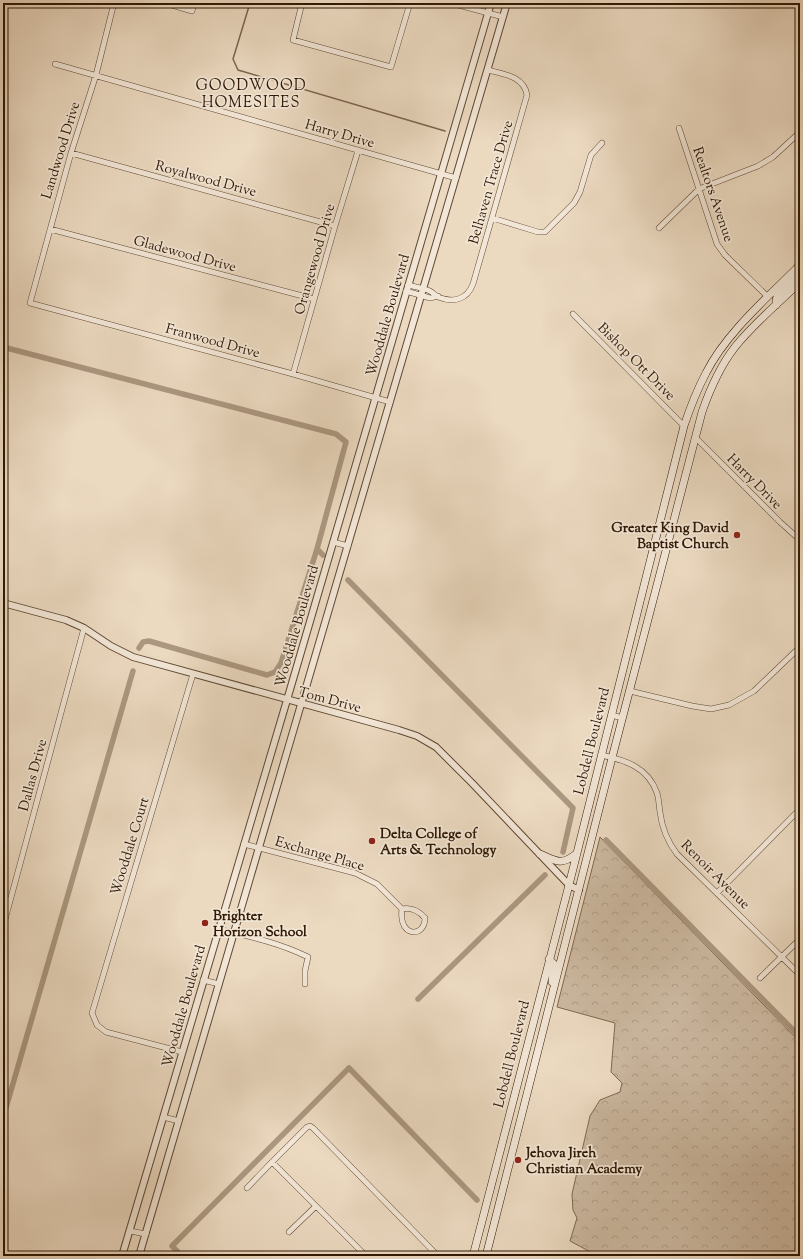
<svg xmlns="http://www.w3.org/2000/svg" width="803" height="1259" font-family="'Sorts Mill Goudy',serif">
	<defs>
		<pattern id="forest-crowns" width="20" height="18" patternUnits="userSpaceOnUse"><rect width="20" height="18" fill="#cbb8a0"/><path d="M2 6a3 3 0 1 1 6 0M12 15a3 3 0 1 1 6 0" fill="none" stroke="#af9d88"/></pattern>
	</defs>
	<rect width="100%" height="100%" fill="#ebd9c0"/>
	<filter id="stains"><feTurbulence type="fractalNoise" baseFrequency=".005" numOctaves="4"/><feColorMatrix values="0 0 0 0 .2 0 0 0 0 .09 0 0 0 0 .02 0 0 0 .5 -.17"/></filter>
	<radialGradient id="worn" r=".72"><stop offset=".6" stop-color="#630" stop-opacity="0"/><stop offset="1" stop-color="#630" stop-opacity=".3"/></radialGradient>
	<path fill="url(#forest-crowns)" stroke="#7e6852" d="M 600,837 L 800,1042 L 800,1256 L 598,1256 L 570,1241 L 577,1218 L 573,1210 L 572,1194 L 590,1116 L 600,1100 L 620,1092 L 622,1083 L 611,1072 L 615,1023 L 557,1007 Z"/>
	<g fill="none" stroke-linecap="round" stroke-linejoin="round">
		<path stroke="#7a644e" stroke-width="1.5" d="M 250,3 L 233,59 L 238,70 L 445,131"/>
		<path stroke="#ab9780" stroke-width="5.5" d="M 3,347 L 336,434 L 346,442 L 317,549 L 281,663 L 275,672 L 267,675 L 149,641 L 143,642 L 139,648
			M 317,549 L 323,555
			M 348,580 L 573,808 L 563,852
			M 606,840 L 800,1037
			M 418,999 L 545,875
			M 3,1118 L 133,671
			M 182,1256 L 172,1246 L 349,1068 L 477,1200"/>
		<g stroke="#5f4833" stroke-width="6">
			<path id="minor" d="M 114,3 L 96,75 L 71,153 L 30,303 L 293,374 L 390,402
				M 165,3 L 192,11 L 194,3
				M 302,3 L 293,40 L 391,67 L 410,3
				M 451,3 L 503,17
				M 55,64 L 456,178
				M 679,128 L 717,244 L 725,255 L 768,297
				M 71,153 L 335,226
				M 492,218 L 538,232 L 545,232 L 574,203 L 580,192 L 591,155 L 602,143
				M 659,228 L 699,189 L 758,166 L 773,157 L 800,132
				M 50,229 L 314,299
				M 408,285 C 415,287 423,288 430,291 C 433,293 435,295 438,297 C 453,303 467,300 473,284 L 527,95 C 524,76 503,74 488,70
				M 406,291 L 430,298 L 438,296
				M 573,314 L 684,426
				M 293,374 L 335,226 L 358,151
				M 695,437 L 780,522 L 800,540
				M 333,542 L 348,546
				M 630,691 L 692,706 L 711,709 L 729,705 L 754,691 L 800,647
				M 611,715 L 623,718
				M 601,755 C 625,760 648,767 657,793 C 659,799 659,806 660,812 C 662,829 667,841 677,854 L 800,975
				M 244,844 L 355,873 L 377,884 L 402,909 C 412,907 419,911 425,918 C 425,938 398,938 402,909
				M 717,893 L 800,809
				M 3,927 L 84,628
				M 218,929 C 248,936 280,943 308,957 L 305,971 L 305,984
				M 760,978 L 800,939
				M 203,980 L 219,984
				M 182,1052 L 106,1032 L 97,1025 L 92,1013 L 193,674
				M 163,1117 L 179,1121
				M 272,1162 L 307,1127 L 310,1126 L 313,1128 L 438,1256
				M 247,1188 L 272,1162 L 366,1256
				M 130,1231 L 146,1234
				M 289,1232 L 316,1206"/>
		</g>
		<g stroke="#5f4833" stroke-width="8">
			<path id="tertiary" d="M 3,603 L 66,620 L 84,628 L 111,646 L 133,657 L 399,730 L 417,736 L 436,747 L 472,783 L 569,885 L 579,890
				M 122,1256 L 287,700 L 491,3
				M 139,1256 L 507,3"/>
		</g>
		<g stroke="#301804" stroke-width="8">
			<path id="secondary" d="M 776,305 L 776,300 L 777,297 C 784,289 798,280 797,268
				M 540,854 C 556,861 561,866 576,854
				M 549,959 L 554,964 L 552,982
				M 473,1256 L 569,885 L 684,426 C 690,408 697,390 706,373 C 726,333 768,297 800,265
				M 486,1256 L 612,758 L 702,412 C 710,389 720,366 735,347 C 754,323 778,304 800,282"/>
		</g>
		<use href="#minor" stroke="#f2e6d6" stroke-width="5"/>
		<use href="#tertiary" stroke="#f2e6d6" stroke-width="6"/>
		<use href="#secondary" stroke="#f2e6d6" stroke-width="7"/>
	</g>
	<g fill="#8f2418" stroke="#f2e6d6" stroke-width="1.5">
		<circle cx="737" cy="535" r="4"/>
		<circle cx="372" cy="841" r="4"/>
		<circle cx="205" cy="923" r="4"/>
		<circle cx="518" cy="1160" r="4"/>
	</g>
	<g text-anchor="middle" stroke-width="3.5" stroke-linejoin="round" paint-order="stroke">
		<g font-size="14" fill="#301804" stroke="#f2e6d6">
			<text transform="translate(340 133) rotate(16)" y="5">Harry Drive</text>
			<text transform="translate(60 150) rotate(-73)" y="5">Landwood Drive</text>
			<text transform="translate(206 178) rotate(15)" y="5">Royalwood Drive</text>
			<text transform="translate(490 182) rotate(-74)" y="5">Belhaven Trace Drive</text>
			<text transform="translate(714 194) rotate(71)" y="5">Realtors Avenue</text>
			<text transform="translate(185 253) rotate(15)" y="5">Gladewood Drive</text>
			<text transform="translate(314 259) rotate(-74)" y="5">Orangewood Drive</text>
			<text transform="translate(387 315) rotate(-74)" y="5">Wooddale Boulevard</text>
			<text transform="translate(213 340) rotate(15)" y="5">Franwood Drive</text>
			<text transform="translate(637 361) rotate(45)" y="5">Bishop Ott Drive</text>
			<text transform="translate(755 481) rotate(45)" y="5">Harry Drive</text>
			<text transform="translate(296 626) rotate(-74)" y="5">Wooddale Boulevard</text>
			<text transform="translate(330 699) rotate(15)" y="5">Tom Drive</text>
			<text transform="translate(591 741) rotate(-76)" y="5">Lobdell Boulevard</text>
			<text transform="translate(32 775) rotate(-75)" y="5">Dallas Drive</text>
			<text transform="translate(129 846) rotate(-73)" y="5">Wooddale Court</text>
			<text transform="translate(320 853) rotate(16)" y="5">Exchange Place</text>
			<text transform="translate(716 874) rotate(45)" y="5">Renoir Avenue</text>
			<text transform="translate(183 1006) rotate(-74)" y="5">Wooddale Boulevard</text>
			<text transform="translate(511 1054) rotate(-76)" y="5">Lobdell Boulevard</text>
		</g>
		<g font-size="14" font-weight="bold" fill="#301804" stroke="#f2e6d6" text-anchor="start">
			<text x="729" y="532" text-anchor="end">Greater King David<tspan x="729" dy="16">Baptist Church</tspan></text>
			<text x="380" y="838">Delta College of<tspan x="380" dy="16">Arts &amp; Technology</tspan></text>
			<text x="213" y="920">Brighter<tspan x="213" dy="16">Horizon School</tspan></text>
			<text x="526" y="1157">Jehova Jireh<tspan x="526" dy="16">Christian Academy</tspan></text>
		</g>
		<g font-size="15" letter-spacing="1" fill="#301804" stroke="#f2e6d6">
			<text x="251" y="90">GOODWOOD<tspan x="251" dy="17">HOMESITES</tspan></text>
		</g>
	</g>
	<rect width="803" height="1259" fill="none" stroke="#ebd9c0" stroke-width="16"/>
	<rect x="4" y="4" width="795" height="1251" fill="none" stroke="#301804" stroke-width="2"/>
	<rect x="8" y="8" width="787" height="1243" fill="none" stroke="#301804"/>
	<rect width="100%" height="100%" filter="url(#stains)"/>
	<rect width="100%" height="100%" fill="url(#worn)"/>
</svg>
